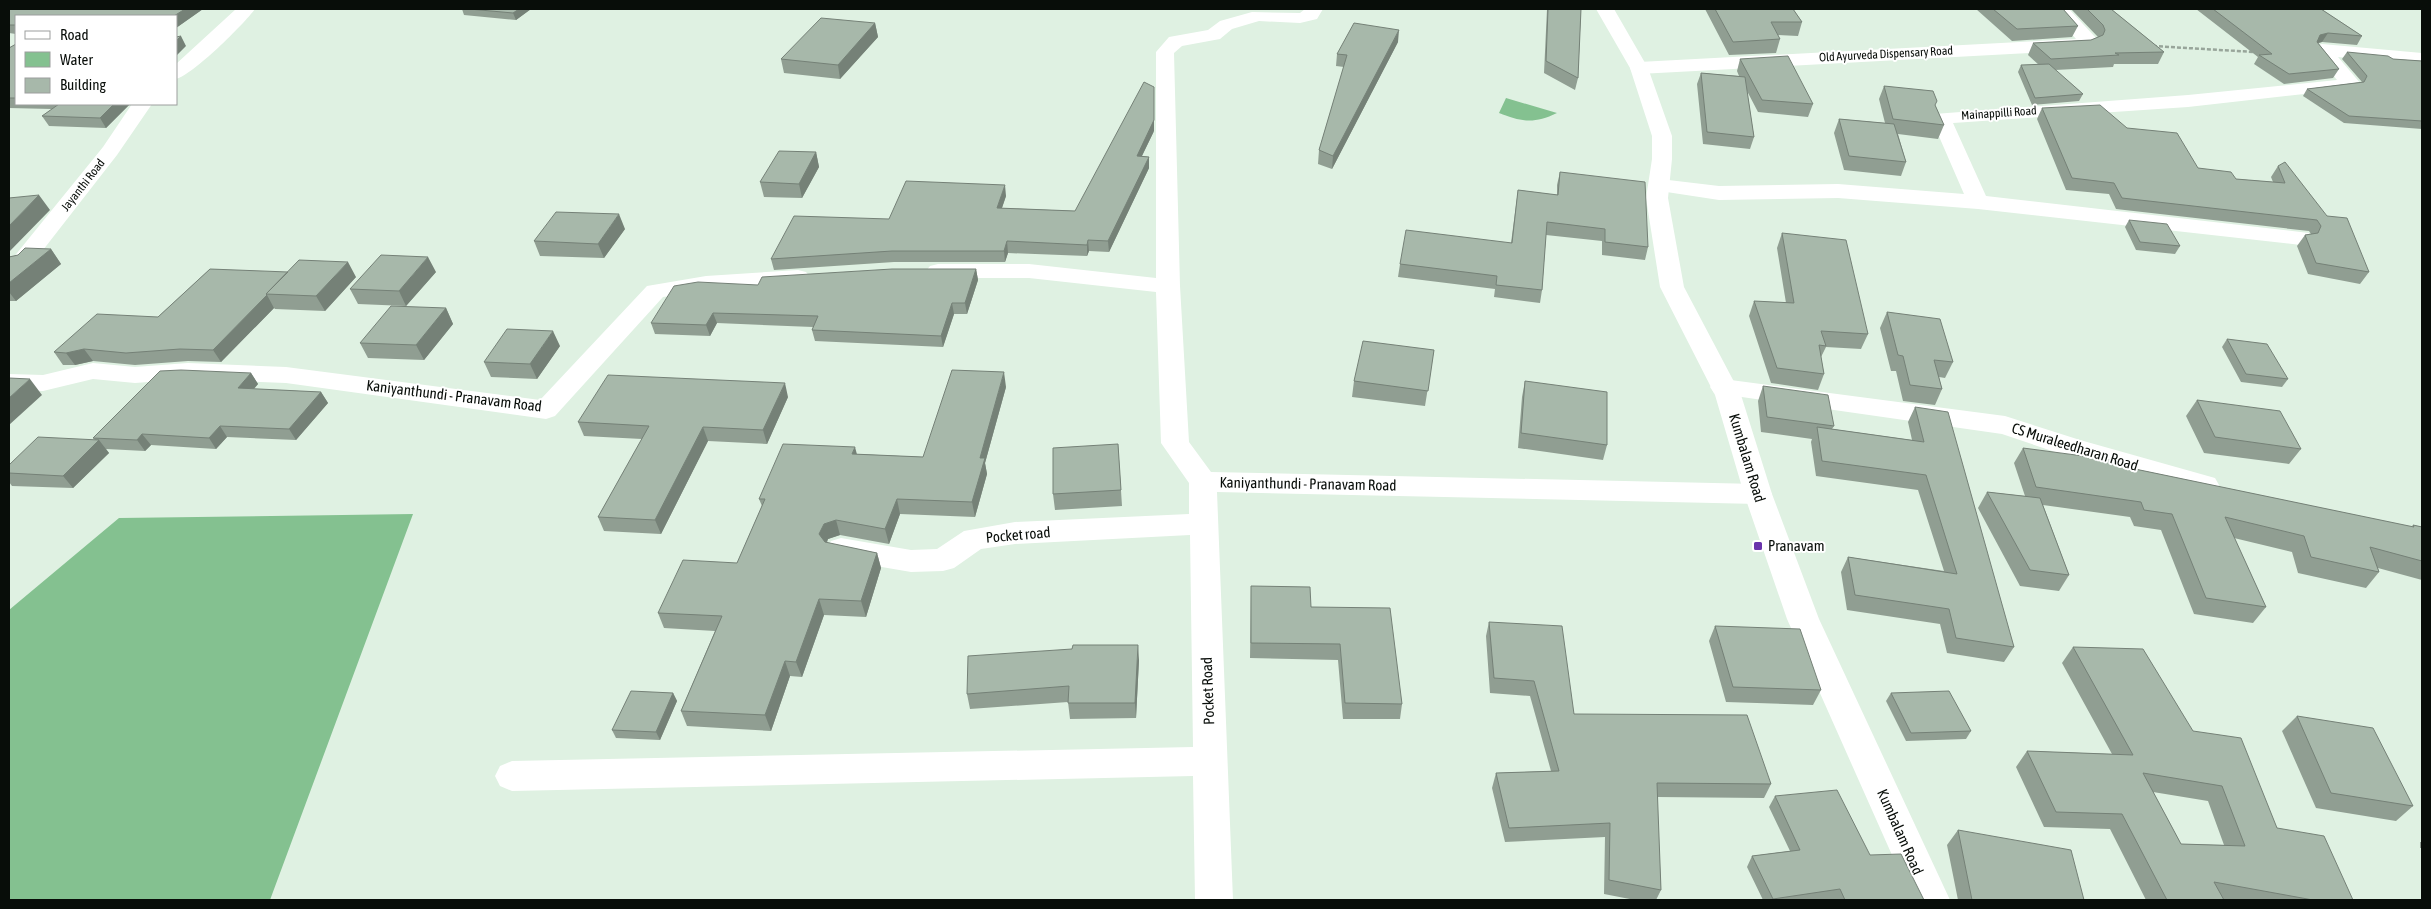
<svg xmlns="http://www.w3.org/2000/svg" width="2431" height="909" font-family="'Asap Condensed',sans-serif">
	<rect width="100%" height="100%" fill="#dff1e2"/>
	<path fill="#84c190" d="M 1506,98 L 1557,113 C 1534,124 1522,122 1499,113 Z
		M 413,514 L 270,900 L 9,900 L 9,610 L 119,518 Z"/>
	<g fill="none" stroke-linecap="round" stroke-linejoin="round">
		<path stroke="#98a59a" stroke-width="2.5" stroke-dasharray="4 2" stroke-linecap="butt" d="M 2153,46 L 2254,52"/>
		<path stroke="#98a59a" stroke-width="4" stroke-dasharray="6 3" stroke-linecap="butt" d="M 2422,842 L 2422,851"/>
		<path fill="#fff" fill-rule="evenodd" d="M 236,9 L 255,9 C 244,24 193,75 176,79 L 176,64 Z
			M 1305,9 L 1323,9 L 1317,19 L 1300,23 L 1259,21 L 1232,29 L 1220,39 L 1182,46 L 1174,53 L 1180,286 L 1189,442 L 1211,472 L 1758,484 L 1768,487 L 1772,494 L 1768,501 L 1758,504 L 1217,492 L 1233,900 L 1195,900 L 1193,776 L 512,791 L 500,786 L 495,776 L 500,766 L 512,761 L 1193,747 L 1190,535 L 1015,544 L 981,549 L 954,568 L 943,571 L 911,572 L 841,560 L 831,557 L 826,549 L 831,541 L 841,538 L 911,550 L 937,549 L 964,531 L 1015,522 L 1189,514 L 1189,483 L 1161,443 L 1156,292 L 1029,278 L 938,278 L 930,276 L 926,271 L 930,266 L 938,264 L 1029,264 L 1156,278 L 1156,52 L 1169,37 L 1208,30 L 1220,21 L 1252,12 L 1300,13 Z
			M 2051,9 L 2069,9 L 2096,38 L 2098,42 L 2096,46 L 2085,50 L 1639,74 L 1632,72 L 1630,68 L 1632,64 L 1639,62 L 2076,39 Z
			M 2322,44 L 2422,53 L 2422,65 L 2338,57 L 2361,84 L 2358,88 L 2188,107 L 1953,123 L 1986,196 L 2309,233 L 2312,238 L 2309,243 L 2301,245 L 1978,209 L 1838,198 L 1719,200 L 1660,191 L 1652,190 L 1649,185 L 1652,180 L 1660,179 L 1719,186 L 1838,184 L 1964,194 L 1931,118 L 1934,114 L 2188,95 L 2337,80 L 2313,50 L 2315,46 Z
			M 132,104 L 152,104 L 117,155 L 29,268 L 21,270 L 13,268 L 9,263 L 13,258 L 103,147 Z
			M 798,270 L 806,272 L 810,277 L 806,282 L 706,290 L 663,297 L 555,416 L 546,419 L 286,383 L 188,379 L 135,383 L 93,379 L 43,391 L 9,390 L 9,374 L 43,375 L 93,363 L 135,367 L 188,363 L 286,367 L 540,400 L 647,286 L 706,276 Z
			M 1723,379 L 2005,416 L 2080,440 L 2215,478 L 2219,485 L 2215,492 L 2205,495 L 2061,454 L 2002,434 L 1714,393 L 1710,387 L 1714,381 Z"/>
		<path fill="#fff" fill-rule="evenodd" d="M 1596,9 L 1614,9 L 1648,68 L 1672,136 L 1672,159 L 1668,198 L 1684,287 L 1741,395 L 1772,494 L 1819,619 L 1950,900 L 1912,900 L 1787,619 L 1744,494 L 1715,395 L 1660,287 L 1646,198 L 1652,159 L 1652,136 L 1630,68 Z"/>
	</g>
	<path fill="#909e92" fill-rule="evenodd" d="M 9,9 L 203,9 L 176,28 L 176,16 L 16,16 L 16,34 L 9,33 Z
		M 462,9 L 531,9 L 516,20 L 464,15 Z
		M 1547,9 L 1581,9 L 1578,78 L 1575,90 L 1544,73 Z
		M 1705,9 L 1793,9 L 1802,22 L 1798,36 L 1778,35 L 1780,39 L 1776,53 L 1729,55 Z
		M 1976,9 L 2063,9 L 2078,26 L 2072,37 L 2012,41 Z
		M 2071,9 L 2111,9 L 2164,52 L 2158,64 L 2114,64 L 2113,67 L 2055,70 L 2083,94 L 2079,101 L 2032,105 L 2018,72 L 2021,65 L 2039,65 L 2028,55 L 2033,43 L 2091,40 L 2098,37 Z
		M 2196,9 L 2321,9 L 2362,36 L 2357,45 L 2322,42 L 2318,43 L 2339,69 L 2333,78 L 2284,84 L 2254,64 L 2258,57 Z
		M 875,23 L 878,37 L 840,79 L 784,73 L 781,59 Z
		M 1398,42 L 1332,169 L 1318,164 L 1319,150 L 1344,67 L 1336,66 L 1337,54 Z
		M 16,44 L 16,104 L 130,104 L 106,128 L 49,126 L 42,116 L 52,109 L 9,108 L 9,48 Z
		M 2347,52 L 2393,59 L 2422,61 L 2422,129 L 2344,123 L 2303,96 L 2307,89 L 2362,82 L 2342,59 Z
		M 1740,59 L 1813,104 L 1808,117 L 1758,112 L 1747,91 L 1754,137 L 1750,149 L 1703,144 L 1697,84 L 1701,73 L 1739,76 L 1737,71 Z
		M 1884,86 L 1935,105 L 1944,125 L 1938,139 L 1898,134 L 1906,162 L 1901,176 L 1844,170 L 1834,133 L 1839,119 L 1885,123 L 1879,99 Z
		M 2042,108 L 2127,128 L 2198,168 L 2236,179 L 2273,182 L 2271,177 L 2278,166 L 2369,272 L 2360,284 L 2308,274 L 2297,246 L 2305,235 L 2311,234 L 2309,231 L 2116,209 L 2109,194 L 2066,190 L 2037,119 Z
		M 1154,131 L 1142,156 L 1149,157 L 1149,168 L 1109,252 L 1089,251 L 1087,256 L 1008,253 L 1005,262 L 894,262 L 774,270 L 771,259 L 889,219 L 1006,196 L 1002,208 L 1075,211 Z
		M 816,152 L 819,167 L 802,198 L 764,197 L 760,182 Z
		M 1560,172 L 1648,247 L 1645,260 L 1602,255 L 1602,241 L 1546,235 L 1542,290 L 1540,303 L 1494,297 L 1495,289 L 1398,277 L 1400,264 L 1511,243 L 1518,190 L 1557,195 L 1557,185 Z
		M 2129,220 L 2180,246 L 2175,254 L 2136,250 L 2125,227 Z
		M 625,229 L 604,258 L 540,256 L 534,241 Z
		M 1782,233 L 1868,334 L 1861,349 L 1826,347 L 1821,357 L 1824,374 L 1818,390 L 1771,383 L 1749,316 L 1754,301 L 1786,303 L 1777,248 Z
		M 51,249 L 61,264 L 16,301 L 9,301 L 9,257 Z
		M 210,269 L 356,277 L 325,311 L 275,309 L 274,308 L 221,362 L 188,361 L 135,365 L 93,361 L 75,365 L 63,365 L 54,352 L 158,317 Z
		M 976,269 L 978,280 L 967,314 L 954,314 L 943,347 L 815,341 L 812,330 L 813,327 L 717,323 L 710,336 L 655,334 L 651,323 L 758,285 Z
		M 436,272 L 406,306 L 358,304 L 350,289 Z
		M 446,308 L 453,324 L 424,360 L 368,358 L 360,343 Z
		M 1887,312 L 1953,362 L 1945,378 L 1939,377 L 1942,389 L 1935,405 L 1903,401 L 1896,371 L 1891,371 L 1880,328 Z
		M 2227,339 L 2288,379 L 2282,387 L 2241,382 L 2222,347 Z
		M 560,346 L 537,379 L 491,377 L 484,362 Z
		M 1434,350 L 1425,406 L 1352,397 L 1354,381 Z
		M 251,373 L 258,384 L 254,389 L 321,392 L 328,403 L 296,440 L 227,437 L 216,449 L 151,445 L 145,451 L 106,449 L 109,453 L 73,488 L 12,486 L 9,482 L 9,465 L 95,440 L 93,438 Z
		M 1525,381 L 1607,445 L 1603,460 L 1518,448 L 1522,397 Z
		M 1763,386 L 1834,426 L 1832,429 L 1912,440 L 1908,422 L 1915,407 L 2014,647 L 2004,662 L 1947,653 L 1940,624 L 1847,610 L 1841,572 L 1848,557 L 1944,571 L 1918,490 L 1816,476 L 1811,442 L 1812,439 L 1761,432 L 1758,401 Z
		M 1006,387 L 985,463 L 987,474 L 975,517 L 900,514 L 889,544 L 840,535 L 828,539 L 827,543 L 877,553 L 881,568 L 866,617 L 824,615 L 802,677 L 790,676 L 771,731 L 687,726 L 681,711 L 715,631 L 664,628 L 658,613 L 737,563 L 762,506 L 759,499 L 857,454 L 923,457 Z
		M 788,397 L 767,444 L 708,441 L 661,534 L 604,531 L 598,517 L 642,439 L 584,436 L 578,422 Z
		M 2197,400 L 2301,449 L 2289,464 L 2204,453 L 2186,416 Z
		M 1118,444 L 1122,506 L 1055,510 L 1053,494 Z
		M 2023,448 L 2135,469 L 2412,527 L 2413,525 L 2422,527 L 2422,580 L 2378,568 L 2379,572 L 2366,588 L 2298,573 L 2292,552 L 2234,538 L 2266,607 L 2253,623 L 2194,614 L 2161,530 L 2134,526 L 2130,517 L 2043,505 L 2069,575 L 2059,591 L 2020,586 L 1978,508 L 1987,492 L 2025,496 L 2014,463 Z
		M 1251,586 L 1311,607 L 1402,704 L 1400,719 L 1343,719 L 1338,660 L 1250,658 Z
		M 1489,622 L 1574,714 L 1771,784 L 1764,798 L 1657,797 L 1661,890 L 1656,900 L 1635,900 L 1604,894 L 1605,837 L 1505,842 L 1492,788 L 1496,773 L 1551,771 L 1530,696 L 1490,693 L 1486,636 Z
		M 1715,626 L 1821,690 L 1813,705 L 1726,702 L 1709,641 Z
		M 2073,647 L 2193,731 L 2277,828 L 2353,900 L 2146,900 L 2110,829 L 2044,827 L 2016,767 L 2027,751 L 2112,754 L 2062,663 ZM 2153,792 L 2208,801 L 2224,845 L 2181,844 Z
		M 1139,660 L 1136,718 L 1070,719 L 1068,702 L 970,709 L 967,694 Z
		M 673,693 L 677,701 L 660,740 L 616,738 L 612,730 Z
		M 1891,693 L 1971,731 L 1966,739 L 1906,741 L 1886,701 Z
		M 2297,716 L 2413,806 L 2396,821 L 2316,808 L 2282,731 Z
		M 1775,796 L 1870,855 L 1924,900 L 1763,900 L 1747,867 L 1752,856 L 1790,851 L 1769,807 Z
		M 1958,830 L 2084,900 L 1958,900 L 1947,845 Z"/>
	<path fill="#758177" d="M 185,9 L 203,9 L 176,28 L 176,16 L 174,16 Z
		M 519,9 L 531,9 L 516,20 L 513,13 Z
		M 875,23 L 878,37 L 840,79 L 838,65 Z
		M 1399,30 L 1398,42 L 1332,169 L 1333,156 Z
		M 2328,33 L 2322,42 L 2314,44 L 2320,35 Z
		M 181,36 L 186,46 L 176,56 L 176,41 Z
		M 1154,97 L 1154,131 L 1137,166 L 1137,156 Z
		M 114,104 L 130,104 L 106,128 L 100,118 Z
		M 816,152 L 819,167 L 802,198 L 799,184 Z
		M 1149,157 L 1149,168 L 1109,252 L 1108,241 Z
		M 1005,185 L 1006,196 L 998,219 L 997,208 Z
		M 39,195 L 50,210 L 9,252 L 9,226 Z
		M 619,214 L 625,229 L 604,258 L 598,244 Z
		M 1088,240 L 1089,251 L 1087,256 L 1087,245 Z
		M 1007,241 L 1008,253 L 1005,262 L 1004,251 Z
		M 51,249 L 61,264 L 16,301 L 9,292 L 9,283 Z
		M 428,257 L 436,272 L 406,306 L 399,291 Z
		M 348,262 L 356,277 L 325,311 L 316,296 Z
		M 976,269 L 978,280 L 967,314 L 965,303 Z
		M 267,295 L 274,308 L 221,362 L 213,350 Z
		M 952,303 L 954,314 L 943,347 L 941,336 Z
		M 446,308 L 453,324 L 424,360 L 416,345 Z
		M 713,313 L 717,323 L 710,336 L 706,325 Z
		M 553,331 L 560,346 L 537,379 L 530,364 Z
		M 84,349 L 93,361 L 75,365 L 66,353 Z
		M 1004,372 L 1006,387 L 985,463 L 987,474 L 975,517 L 972,502 L 980,458 Z
		M 251,373 L 258,384 L 245,399 L 238,388 Z
		M 30,379 L 42,395 L 9,425 L 9,398 Z
		M 785,383 L 788,397 L 767,444 L 763,430 Z
		M 321,392 L 328,403 L 296,440 L 289,429 Z
		M 220,426 L 227,437 L 216,449 L 209,438 Z
		M 703,427 L 708,441 L 661,534 L 655,520 Z
		M 142,434 L 151,445 L 145,451 L 137,440 Z
		M 99,440 L 109,453 L 73,488 L 63,476 Z
		M 855,447 L 859,462 L 852,454 Z
		M 897,499 L 900,514 L 889,544 L 885,529 Z
		M 836,520 L 840,535 L 828,539 L 823,549 L 819,534 L 824,524 Z
		M 877,553 L 881,568 L 866,617 L 861,601 Z
		M 819,599 L 824,615 L 802,677 L 796,662 Z
		M 1138,645 L 1139,660 L 1136,718 L 1135,703 Z
		M 785,661 L 790,676 L 771,731 L 765,715 Z
		M 673,693 L 677,701 L 660,740 L 656,732 Z"/>
	<path fill="#a7b8aa" stroke="#758177" fill-rule="evenodd" d="M 9,9 L 185,9 L 174,16 L 16,16 L 16,25 L 9,25 Z
		M 469,9 L 519,9 L 513,13 Z
		M 1548,9 L 1581,9 L 1578,78 L 1546,61 Z
		M 1715,9 L 1793,9 L 1802,22 L 1771,22 L 1780,39 L 1733,42 Z
		M 1993,9 L 2063,9 L 2078,26 L 2017,29 Z
		M 2087,9 L 2111,9 L 2164,52 L 2115,53 L 2119,55 L 2051,59 L 2033,43 L 2091,40 L 2103,35 L 2105,30 L 2103,25 Z
		M 2213,9 L 2321,9 L 2362,36 L 2328,33 L 2320,35 L 2317,42 L 2339,69 L 2289,74 L 2259,55 L 2272,54 Z
		M 821,18 L 875,23 L 838,65 L 781,59 Z
		M 1354,23 L 1399,30 L 1333,156 L 1319,150 L 1347,55 L 1337,54 Z
		M 181,36 L 176,41 L 176,37 Z
		M 16,44 L 16,98 L 9,98 L 9,48 Z
		M 2347,52 L 2388,56 L 2393,59 L 2422,61 L 2422,121 L 2349,116 L 2307,89 L 2364,82 L 2367,76 Z
		M 1788,56 L 1813,104 L 1762,100 L 1740,59 Z
		M 2049,64 L 2083,94 L 2035,98 L 2021,65 Z
		M 1701,73 L 1745,77 L 1754,137 L 1707,132 Z
		M 1144,82 L 1154,87 L 1154,120 L 1137,156 L 1149,157 L 1108,241 L 1088,240 L 1087,245 L 1007,241 L 1004,251 L 892,251 L 771,259 L 794,216 L 889,219 L 906,181 L 1005,185 L 997,208 L 1075,211 Z
		M 1884,86 L 1933,91 L 1937,101 L 1935,105 L 1944,125 L 1893,119 Z
		M 59,104 L 114,104 L 100,118 L 42,116 Z
		M 2100,105 L 2127,128 L 2177,133 L 2198,168 L 2231,172 L 2236,179 L 2285,183 L 2278,166 L 2285,162 L 2327,216 L 2347,218 L 2369,272 L 2316,263 L 2305,235 L 2318,233 L 2321,226 L 2317,220 L 2122,198 L 2114,183 L 2072,178 L 2042,108 Z
		M 1839,119 L 1894,124 L 1906,162 L 1849,156 Z
		M 779,151 L 816,152 L 799,184 L 760,182 Z
		M 1560,172 L 1645,182 L 1648,247 L 1605,242 L 1605,229 L 1547,222 L 1542,290 L 1496,285 L 1497,276 L 1400,264 L 1406,230 L 1512,243 L 1518,190 L 1558,195 Z
		M 39,195 L 9,226 L 9,198 Z
		M 556,212 L 619,214 L 598,244 L 534,241 Z
		M 2129,220 L 2167,224 L 2180,246 L 2140,242 Z
		M 1782,233 L 1846,240 L 1868,334 L 1821,331 L 1826,346 L 1819,345 L 1824,374 L 1777,368 L 1754,301 L 1794,303 Z
		M 25,248 L 51,249 L 9,283 L 9,257 L 18,255 Z
		M 381,255 L 428,257 L 399,291 L 350,289 Z
		M 299,260 L 348,262 L 316,296 L 266,294 Z
		M 210,269 L 288,272 L 266,294 L 267,295 L 213,350 L 180,349 L 126,353 L 84,349 L 66,353 L 54,352 L 97,314 L 158,317 Z
		M 892,269 L 976,269 L 965,303 L 952,303 L 941,336 L 812,330 L 818,316 L 713,313 L 706,325 L 651,323 L 674,286 L 698,282 L 758,285 L 762,277 Z
		M 391,306 L 446,308 L 416,345 L 360,343 Z
		M 1887,312 L 1940,319 L 1953,362 L 1934,360 L 1942,389 L 1910,385 L 1903,356 L 1898,355 Z
		M 507,329 L 553,331 L 530,364 L 484,362 Z
		M 2227,339 L 2267,344 L 2288,379 L 2246,374 Z
		M 1363,341 L 1434,350 L 1428,391 L 1354,381 Z
		M 181,370 L 251,373 L 238,388 L 321,392 L 289,429 L 220,426 L 209,438 L 142,434 L 137,440 L 93,438 L 160,371 Z
		M 952,370 L 1004,372 L 980,458 L 985,458 L 972,502 L 897,499 L 885,529 L 836,520 L 824,524 L 819,534 L 825,542 L 877,553 L 861,601 L 819,599 L 796,662 L 785,661 L 765,715 L 681,711 L 722,616 L 658,613 L 683,560 L 737,563 L 765,499 L 759,499 L 783,444 L 855,447 L 852,454 L 923,457 Z
		M 608,375 L 785,383 L 763,430 L 703,427 L 655,520 L 598,517 L 649,426 L 578,422 Z
		M 9,378 L 30,379 L 9,398 Z
		M 1525,381 L 1607,392 L 1607,445 L 1521,433 Z
		M 1763,386 L 1828,395 L 1834,426 L 1767,417 Z
		M 2197,400 L 2280,411 L 2301,449 L 2215,437 Z
		M 1915,407 L 1948,412 L 2014,647 L 1956,638 L 1949,609 L 1855,595 L 1848,557 L 1957,574 L 1926,475 L 1822,461 L 1817,427 L 1924,442 Z
		M 38,437 L 99,440 L 63,476 L 9,473 L 9,465 Z
		M 1118,444 L 1121,490 L 1053,494 L 1053,448 Z
		M 2023,448 L 2136,463 L 2135,469 L 2414,527 L 2413,525 L 2422,527 L 2422,561 L 2370,547 L 2379,572 L 2311,557 L 2304,536 L 2225,517 L 2266,607 L 2206,598 L 2172,514 L 2144,510 L 2141,502 L 2036,487 Z
		M 1987,492 L 2040,498 L 2069,575 L 2030,570 Z
		M 1251,586 L 1310,587 L 1311,607 L 1390,608 L 1402,704 L 1345,703 L 1340,644 L 1251,643 Z
		M 1489,622 L 1562,626 L 1574,714 L 1747,715 L 1771,784 L 1657,783 L 1661,890 L 1609,880 L 1610,823 L 1509,828 L 1496,773 L 1559,771 L 1534,681 L 1494,678 Z
		M 1715,626 L 1800,629 L 1821,690 L 1733,687 Z
		M 1073,645 L 1138,645 L 1135,703 L 1068,703 L 1069,686 L 967,694 L 968,656 L 1072,649 Z
		M 2073,647 L 2143,649 L 2193,731 L 2241,738 L 2277,828 L 2324,836 L 2353,900 L 2313,900 L 2214,882 L 2224,900 L 2167,900 L 2122,814 L 2056,812 L 2027,751 L 2133,755 ZM 2143,773 L 2222,786 L 2245,846 L 2181,844 Z
		M 631,691 L 673,693 L 656,732 L 612,730 Z
		M 1949,691 L 1971,731 L 1911,733 L 1891,693 Z
		M 2297,716 L 2373,728 L 2413,806 L 2331,793 Z
		M 1837,790 L 1870,855 L 1901,854 L 1924,900 L 1845,900 L 1840,889 L 1773,899 L 1752,856 L 1800,850 L 1775,796 Z
		M 1958,830 L 2071,850 L 2084,900 L 1972,900 Z"/>
	<rect fill="#6934ab" stroke="#fff" stroke-width="2" x="1753" y="541" width="10" height="10" rx="2.5"/>
	<g text-anchor="middle" stroke-width="4" stroke-linejoin="round" paint-order="stroke">
		<g font-size="12" fill="#080d09" stroke="#fff">
			<text transform="translate(1886 54) rotate(-3)" y="4">Old Ayurveda Dispensary Road</text>
			<text transform="translate(1999 113) rotate(-4)" y="4">Mainappilli Road</text>
			<text transform="translate(83 185) rotate(-52)" y="4">Jayanthi Road</text>
		</g>
		<g font-size="15" fill="#080d09" stroke="#fff">
			<text transform="translate(454 396) rotate(7)" y="5">Kaniyanthundi - Pranavam Road</text>
			<text transform="translate(2075 447) rotate(17)" y="5">CS Muraleedharan Road</text>
			<text transform="translate(1747 458) rotate(73)" y="5">Kumbalam Road</text>
			<text transform="translate(1308 484) rotate(1)" y="5">Kaniyanthundi - Pranavam Road</text>
			<text transform="translate(1018 535) rotate(-5)" y="5">Pocket road</text>
			<text transform="translate(1208 691) rotate(-92)" y="5">Pocket Road</text>
			<text transform="translate(1900 832) rotate(66)" y="5">Kumbalam Road</text>
		</g>
		<g font-size="15" fill="#080d09" stroke="#fff" text-anchor="start">
			<text x="1768" y="551">Pranavam</text>
		</g>
	</g>
	<rect width="2431" height="909" fill="none" stroke="#080d09" stroke-width="20"/>
	<rect x="15" y="15" width="162" height="90" fill="#ffffff" stroke="#9c9e9d"/>
	<rect x="25" y="31" width="25" height="8" fill="#ffffff" stroke="#9c9e9d"/>
	<text x="60" y="40" font-size="15" fill="#080d09">Road</text>
	<rect x="25" y="52" width="25" height="15" fill="#84c190" stroke="#9c9e9d"/>
	<text x="60" y="65" font-size="15" fill="#080d09">Water</text>
	<rect x="25" y="78" width="25" height="15" fill="#a7b8aa" stroke="#9c9e9d"/>
	<text x="60" y="90" font-size="15" fill="#080d09">Building</text>
</svg>
